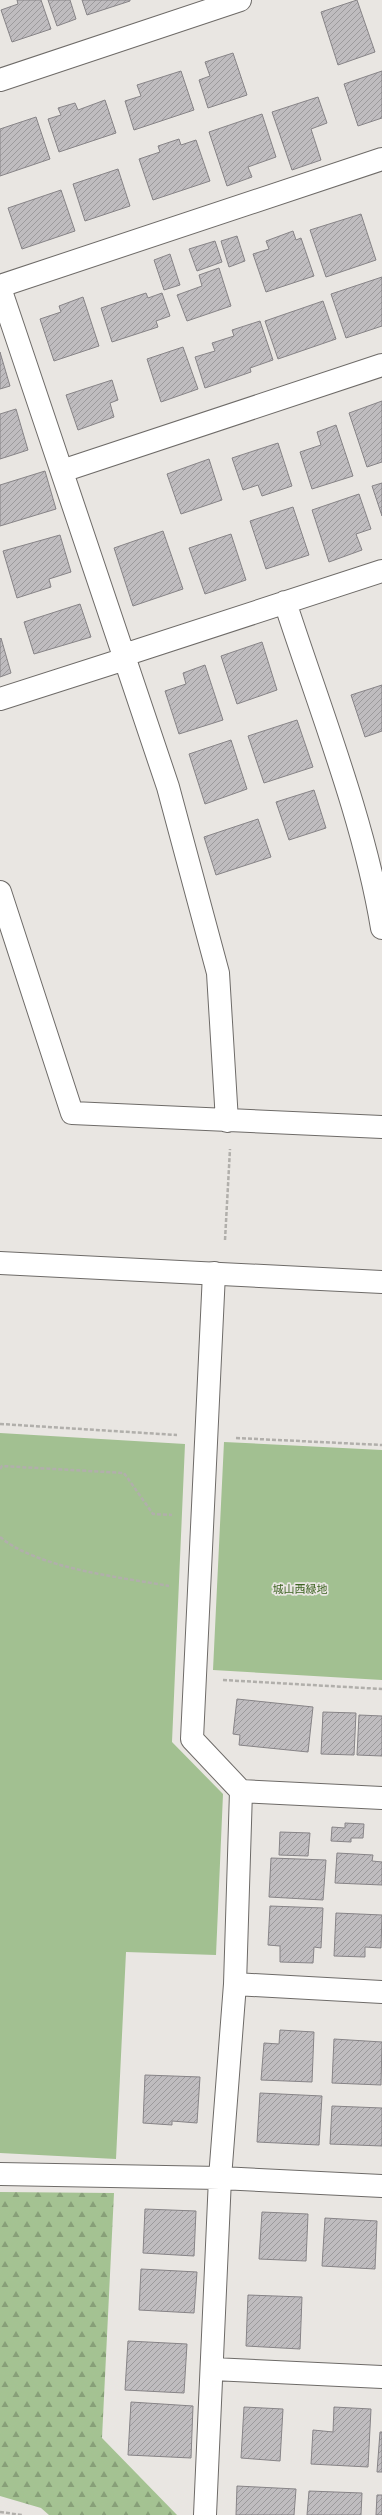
<svg xmlns="http://www.w3.org/2000/svg" width="382" height="2515" font-family="'Varela Round','Noto Sans JP',sans-serif">
	<defs>
		<pattern id="forest-firs" width="22" height="20" patternUnits="userSpaceOnUse"><rect width="22" height="20" fill="#a4c292"/><path d="M5 1l3.5 6h-7zM16 11l3.5 6h-7z" fill="#879f78"/></pattern>
		<pattern id="building-hatch" width="6" height="6" patternUnits="userSpaceOnUse"><rect width="6" height="6" fill="#bfbcbf"/><path d="M-1 1l2-2M0 6l6-6M5 7l2-2" fill="none" stroke="#9c9a9c"/></pattern>
	</defs>
	<rect width="100%" height="100%" fill="#e9e6e2"/>
	<path fill="url(#forest-firs)" d="M 0,2192 L 114,2193 L 102,2438 L 177,2515 L 49,2515 L 41,2508 L 0,2496 Z"/>
	<path fill="#a2c091" d="M 0,1433 L 185,1444 L 172,1742 L 223,1794 L 216,1955 L 126,1952 L 116,2159 L 0,2153 Z
		M 224,1442 L 382,1450 L 382,1680 L 213,1670 Z"/>
	<path fill="url(#building-hatch)" stroke="#878487" d="M 17,0 L 41,0 L 51,29 L 12,42 L 1,10 L 18,4 Z
		M 48,0 L 70,0 L 76,19 L 57,26 Z
		M 82,0 L 130,0 L 130,1 L 87,15 Z
		M 357,0 L 375,52 L 338,65 L 321,12 Z
		M 233,53 L 247,95 L 208,108 L 199,80 L 210,76 L 205,62 Z
		M 181,71 L 194,110 L 134,130 L 125,101 L 141,96 L 137,85 Z
		M 382,71 L 382,118 L 358,126 L 344,84 Z
		M 318,97 L 327,123 L 311,129 L 321,160 L 292,170 L 272,112 Z
		M 105,100 L 116,133 L 59,152 L 48,119 L 61,115 L 58,108 L 75,103 L 78,110 Z
		M 262,114 L 276,157 L 248,167 L 252,177 L 227,186 L 209,132 Z
		M 36,117 L 50,159 L 0,176 L 0,129 Z
		M 179,139 L 181,145 L 196,140 L 210,181 L 153,200 L 139,159 L 160,152 L 158,146 Z
		M 118,169 L 130,206 L 85,221 L 73,184 Z
		M 61,190 L 75,231 L 22,249 L 8,208 Z
		M 361,214 L 376,260 L 326,277 L 310,230 Z
		M 293,231 L 296,240 L 301,238 L 314,276 L 266,292 L 253,254 L 269,249 L 266,241 Z
		M 237,236 L 245,261 L 229,267 L 221,241 Z
		M 215,241 L 222,262 L 197,271 L 189,249 Z
		M 170,254 L 180,285 L 164,290 L 154,260 Z
		M 219,268 L 231,306 L 187,321 L 177,295 L 202,286 L 199,275 Z
		M 382,277 L 382,326 L 346,338 L 331,294 Z
		M 146,293 L 148,298 L 162,293 L 170,316 L 156,321 L 158,327 L 112,342 L 101,308 Z
		M 83,297 L 99,346 L 54,361 L 40,319 L 61,312 L 59,306 Z
		M 323,301 L 336,339 L 278,359 L 265,321 Z
		M 260,321 L 273,360 L 250,368 L 251,372 L 205,388 L 195,357 L 215,351 L 212,343 L 234,336 L 232,330 Z
		M 183,347 L 198,389 L 161,402 L 147,359 Z
		M 0,352 L 10,386 L 0,389 Z
		M 112,380 L 118,400 L 110,403 L 114,417 L 78,430 L 66,395 Z
		M 382,401 L 382,462 L 367,467 L 349,413 Z
		M 16,409 L 28,450 L 0,459 L 0,414 Z
		M 336,425 L 353,476 L 312,489 L 300,452 L 321,445 L 317,432 Z
		M 278,443 L 292,486 L 262,496 L 258,485 L 243,490 L 232,458 Z
		M 209,459 L 222,500 L 181,514 L 167,474 Z
		M 45,471 L 56,509 L 0,526 L 0,485 Z
		M 382,483 L 382,516 L 372,486 Z
		M 359,494 L 371,529 L 356,534 L 362,550 L 329,562 L 312,510 Z
		M 293,507 L 309,555 L 266,569 L 250,521 Z
		M 163,531 L 183,589 L 133,606 L 114,548 Z
		M 231,534 L 246,580 L 205,594 L 189,548 Z
		M 60,535 L 71,572 L 49,579 L 51,587 L 17,598 L 3,551 Z
		M 80,604 L 91,637 L 34,654 L 24,622 Z
		M 1,638 L 11,673 L 0,677 L 0,639 Z
		M 262,642 L 277,690 L 237,704 L 221,656 Z
		M 205,665 L 223,720 L 179,734 L 165,691 L 186,684 L 183,673 Z
		M 382,685 L 382,731 L 365,737 L 351,695 Z
		M 297,720 L 313,767 L 264,783 L 248,736 Z
		M 231,740 L 247,789 L 205,804 L 189,754 Z
		M 314,790 L 326,828 L 289,840 L 276,802 Z
		M 258,819 L 271,857 L 216,875 L 204,837 Z
		M 237,1699 L 313,1707 L 308,1752 L 239,1745 L 240,1735 L 233,1734 Z
		M 323,1712 L 356,1713 L 354,1755 L 321,1754 Z
		M 359,1715 L 382,1716 L 382,1756 L 357,1755 Z
		M 345,1823 L 364,1824 L 363,1838 L 351,1838 L 351,1842 L 331,1841 L 332,1827 L 345,1828 Z
		M 280,1832 L 310,1833 L 308,1856 L 279,1855 Z
		M 337,1853 L 373,1855 L 372,1861 L 382,1862 L 382,1885 L 335,1883 Z
		M 271,1858 L 326,1860 L 323,1900 L 269,1897 Z
		M 270,1906 L 323,1908 L 321,1948 L 314,1947 L 313,1963 L 280,1962 L 280,1946 L 268,1945 Z
		M 336,1913 L 382,1915 L 381,1948 L 365,1947 L 365,1957 L 334,1956 Z
		M 280,2030 L 314,2032 L 312,2082 L 261,2080 L 264,2043 L 279,2044 Z
		M 334,2039 L 382,2042 L 381,2085 L 332,2083 Z
		M 145,2075 L 200,2077 L 197,2123 L 172,2121 L 172,2125 L 143,2123 Z
		M 260,2093 L 322,2096 L 319,2145 L 257,2142 Z
		M 332,2106 L 382,2108 L 382,2146 L 330,2144 Z
		M 145,2209 L 196,2211 L 194,2256 L 143,2253 Z
		M 262,2212 L 308,2214 L 306,2261 L 259,2259 Z
		M 325,2218 L 377,2221 L 375,2269 L 322,2266 Z
		M 141,2269 L 197,2272 L 194,2313 L 139,2310 Z
		M 248,2295 L 302,2297 L 300,2349 L 246,2346 Z
		M 128,2341 L 187,2344 L 184,2393 L 125,2390 Z
		M 131,2402 L 193,2406 L 191,2458 L 128,2455 Z
		M 244,2407 L 283,2409 L 280,2461 L 241,2458 Z
		M 334,2407 L 371,2409 L 368,2467 L 311,2464 L 313,2430 L 333,2432 Z
		M 380,2432 L 382,2432 L 382,2472 L 377,2472 Z
		M 237,2486 L 296,2489 L 294,2515 L 236,2515 Z
		M 309,2491 L 362,2493 L 361,2515 L 307,2515 Z
		M 377,2495 L 382,2495 L 382,2515 L 376,2515 Z"/>
	<g fill="none" stroke-linecap="round" stroke-linejoin="round">
		<g stroke="#6e6b68" stroke-width="24">
			<path id="street" d="M 0,80 L 240,0
				M 0,286 L 382,159
				M 0,288 L 168,787 L 218,973 L 227,1121
				M 62,471 L 382,365
				M 285,602 C 319,707 364,819 382,928
				M 124,655 L 382,571
				M 0,699 L 125,659
				M 0,892 L 72,1113 L 382,1127
				M 214,1273 L 192,1739 L 241,1791 L 382,1798
				M 235,1984 L 382,1992
				M 0,2174 L 220,2178 L 382,2186
				M 212,2369 L 382,2377
				M 205,2515 L 220,2178 L 235,1984 L 241,1791"/>
		</g>
		<g stroke="#6e6b68" stroke-width="24">
			<path id="secondary" d="M 0,1263 L 382,1282"/>
		</g>
		<path stroke="#b1afab" stroke-width="2.5" stroke-dasharray="4 2" stroke-linecap="butt" d="M 225,1240 L 230,1149
			M 0,1424 L 177,1435
			M 236,1438 L 382,1445
			M 0,1469 L 2,1466 L 124,1473 L 153,1514 L 172,1515
			M 0,1537 C 39,1569 120,1577 169,1586
			M 223,1680 L 382,1689
			M 0,2512 L 22,2515"/>
		<use href="#street" stroke="#fff" stroke-width="22"/>
		<use href="#secondary" stroke="#fff" stroke-width="22"/>
	</g>
	<g text-anchor="middle" stroke-width="3.5" stroke-linejoin="round" paint-order="stroke">
		<g font-size="11" fill="#3d6322" stroke="#e9e6e2">
			<text x="300" y="1593">城山西緑地</text>
		</g>
	</g>
</svg>
